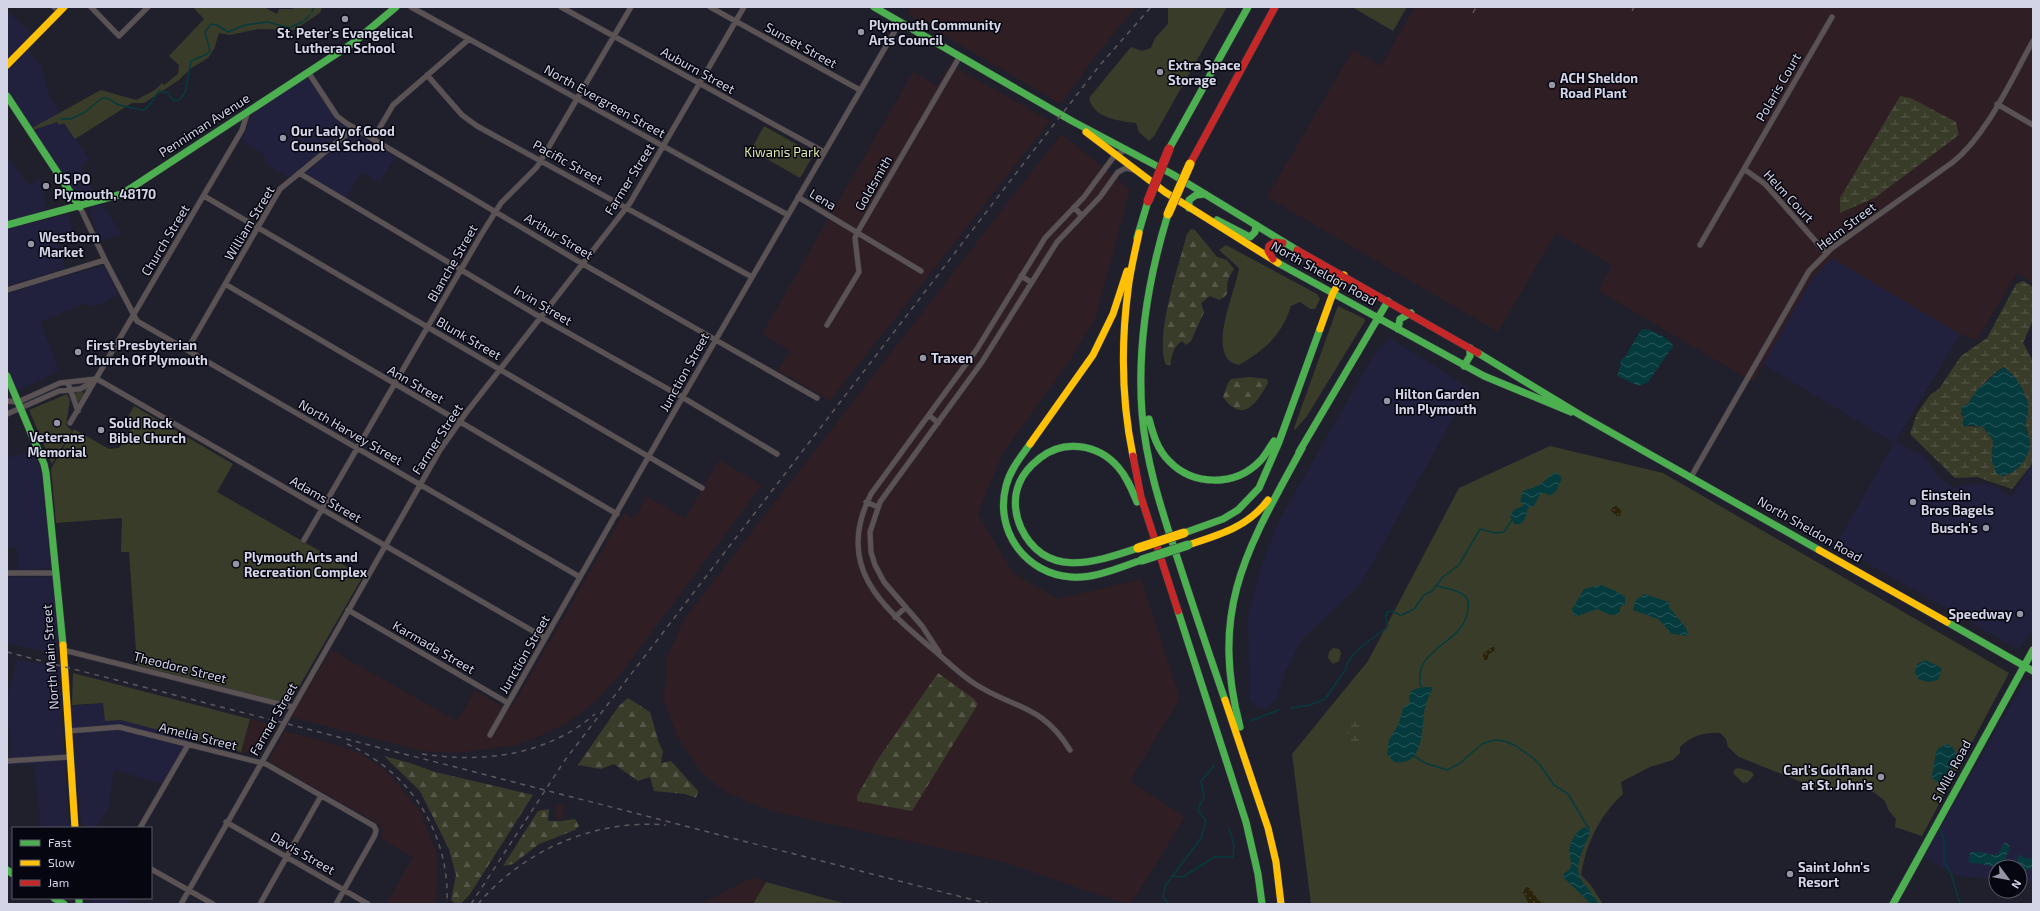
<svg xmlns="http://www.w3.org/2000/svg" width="2040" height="911" font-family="'Exo 2',sans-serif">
	<defs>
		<pattern id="forest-firs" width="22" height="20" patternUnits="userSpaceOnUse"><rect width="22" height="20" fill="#3a3c2a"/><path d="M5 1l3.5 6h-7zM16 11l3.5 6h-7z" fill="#565749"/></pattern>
		<pattern id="wetland-marsh" width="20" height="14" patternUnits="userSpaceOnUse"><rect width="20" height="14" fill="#3a3c2a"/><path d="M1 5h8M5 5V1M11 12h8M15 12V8" fill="none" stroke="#565749"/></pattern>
		<pattern id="sand-dots" width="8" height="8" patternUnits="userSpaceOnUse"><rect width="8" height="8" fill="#2a2309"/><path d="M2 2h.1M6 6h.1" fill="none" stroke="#48422d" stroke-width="1.8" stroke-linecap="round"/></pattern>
		<pattern id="water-waves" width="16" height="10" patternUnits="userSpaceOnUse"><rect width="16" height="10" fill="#063b3e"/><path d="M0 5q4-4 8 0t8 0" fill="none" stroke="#29565a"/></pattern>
	</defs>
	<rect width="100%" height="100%" fill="#20202d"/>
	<path fill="#21213e" d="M 7,11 L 33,35 L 7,61 Z
		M 28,50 L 41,66 L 50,97 L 60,114 L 32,128 L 7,91 L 7,72 Z
		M 307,77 L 338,122 L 395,157 L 380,182 L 361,172 L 346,198 L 308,176 L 302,168 L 289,178 L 265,163 L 266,160 L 262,153 L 242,141 L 249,122 L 256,109 Z
		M 57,122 L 64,123 L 90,160 L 81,166 L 96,199 L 80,202 L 33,130 Z
		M 7,156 L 29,186 L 39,179 L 47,211 L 7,221 Z
		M 101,204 L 122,234 L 99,241 L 90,210 L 92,207 Z
		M 69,214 L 74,238 L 59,242 L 65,268 L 7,286 L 7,229 Z
		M 1832,258 L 1960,334 L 1895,442 L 1925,457 L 1940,479 L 1955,488 L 1977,483 L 1991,485 L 2012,497 L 2033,462 L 2033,627 L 2019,650 L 1836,545 L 1894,443 L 1763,364 L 1812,278 Z
		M 104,266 L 118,295 L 94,307 L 85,303 L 40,322 L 59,371 L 17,390 L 7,366 L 7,295 L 35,284 Z
		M 1389,338 L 1470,388 L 1360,585 L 1303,638 L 1286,670 L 1276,699 L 1265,708 L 1257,707 L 1250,700 L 1248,615 L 1263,562 L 1279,521 L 1372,358 Z
		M 33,451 L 41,471 L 51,568 L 18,571 L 17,548 L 7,548 L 7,458 Z
		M 7,577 L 52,577 L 59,655 L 7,643 Z
		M 17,660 L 59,667 L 69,828 L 41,828 L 34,764 L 12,765 L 10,728 L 7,728 L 7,698 Z
		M 2028,680 L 2033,680 L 2033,882 L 2020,881 L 2020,867 L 1996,867 L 1996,879 L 1958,876 L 1924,857 L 2023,683 Z
		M 103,703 L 105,721 L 121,720 L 190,738 L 163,784 L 114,770 L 109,806 L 96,828 L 89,828 L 81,824 L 70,706 Z
		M 90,898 L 129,898 L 131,899 L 128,904 L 91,904 Z"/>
	<path fill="#2f1e23" d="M 911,7 L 1136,7 L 1094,58 L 1061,104 L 907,14 Z
		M 1415,7 L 2033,7 L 2033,283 L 2017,273 L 1977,340 L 1960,334 L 1832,258 L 1812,278 L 1753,382 L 1599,291 L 1612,265 L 1556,233 L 1498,332 L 1267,197 L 1353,50 L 1381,66 Z
		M 949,64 L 1050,121 L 830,401 L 778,370 L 790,351 L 762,334 L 913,72 L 937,86 Z
		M 1061,134 L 1130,189 L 1096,317 L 1070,360 L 1002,454 L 978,514 L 1013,573 L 1058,599 L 1141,579 L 1180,698 L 1130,781 L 1185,817 L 1131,904 L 1126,904 L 1000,861 L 770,811 L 725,792 L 699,770 L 677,736 L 664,701 L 666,659 L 685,618 Z
		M 719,460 L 762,485 L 621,673 L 597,700 L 566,724 L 518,745 L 456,753 L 422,751 L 291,717 L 331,650 L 457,721 L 475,691 L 510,710 L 624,513 L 634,519 L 647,496 L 685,519 Z
		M 250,719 L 274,725 L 259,755 L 241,752 Z
		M 285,731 L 340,746 L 362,754 L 386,771 L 403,790 L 420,811 L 437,854 L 438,873 L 436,900 L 433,904 L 386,904 L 413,857 L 380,838 L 383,831 L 379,824 L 268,761 Z
		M 563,805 L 564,818 L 556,819 L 555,806 Z
		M 753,877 L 766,882 L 753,904 L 701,904 Z"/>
	<path fill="#3a3c2a" d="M 193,7 L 264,7 L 277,14 L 279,9 L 292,9 L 295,7 L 322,7 L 320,13 L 294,30 L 259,29 L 230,35 L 219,33 L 214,49 L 208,58 L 190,69 L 179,80 L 144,103 L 132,103 L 75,139 L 64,123 L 59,125 L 57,122 L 33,130 L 32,128 L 101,90 L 136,100 L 155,90 L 162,83 L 164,85 L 178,74 L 179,65 L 169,56 L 204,19 Z
		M 1168,7 L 1227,7 L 1154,136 L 1149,141 L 1139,132 L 1136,123 C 1119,121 1093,118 1089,98 L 1131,47 L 1142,51 L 1151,48 L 1155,38 L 1168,24 Z
		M 1352,7 L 1407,7 L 1393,31 Z
		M 764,126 L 814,154 L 800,178 L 751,150 Z
		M 1226,245 L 1317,294 L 1320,299 L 1315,309 L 1310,309 L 1300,302 L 1291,306 C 1281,336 1266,349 1239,365 C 1203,359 1237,289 1239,268 L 1219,250 Z
		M 1338,306 L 1365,319 L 1365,321 L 1307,416 L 1295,430 L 1294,428 Z
		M 82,391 L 84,395 L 78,402 L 74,394 L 77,392 Z
		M 67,394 L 70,400 L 66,425 L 72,431 L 52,464 L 29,410 Z
		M 134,406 L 233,464 L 217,492 L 363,576 L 289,704 L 137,665 L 129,552 L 121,552 L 122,518 L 56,523 L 51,469 L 74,429 L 109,449 L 119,448 L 130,430 L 123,426 Z
		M 1550,446 L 1663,473 L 2009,673 L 1922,836 L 1895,827 L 1896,819 L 1889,811 L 1885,801 L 1875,793 L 1862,788 L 1824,791 L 1739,757 L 1728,747 L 1726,739 L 1720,733 C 1705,732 1691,736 1680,747 L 1680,753 L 1673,760 L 1650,767 L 1621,782 L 1623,794 C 1600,815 1586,844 1581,875 L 1590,884 L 1603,904 L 1311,904 L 1292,754 L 1368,661 L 1459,488 Z
		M 1333,648 L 1339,649 L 1341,653 L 1339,661 L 1333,664 L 1328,658 L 1329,652 Z
		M 73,673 L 250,719 L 241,752 L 121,720 L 105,721 L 103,703 L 72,705 Z
		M 1739,768 L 1752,772 L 1754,775 L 1748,782 L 1743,783 L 1733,773 L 1735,769 Z
		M 766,882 L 847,904 L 753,904 Z"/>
	<path fill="url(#forest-firs)" d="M 1191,229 L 1195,230 L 1217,257 L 1227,260 L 1234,269 C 1232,272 1229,277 1228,281 C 1225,290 1232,294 1219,300 L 1210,296 L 1201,303 L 1204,312 L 1191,341 L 1186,345 L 1182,341 C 1173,347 1172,355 1170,365 L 1166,365 C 1154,338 1179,264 1187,234 Z
		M 1249,377 L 1267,379 L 1268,383 C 1256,404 1243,424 1223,397 L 1228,383 L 1231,379 Z
		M 938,673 L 974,699 L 978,704 L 912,811 L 857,801 L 857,796 L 878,759 Z
		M 628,698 L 650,712 L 659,743 L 663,751 L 661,763 L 671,761 L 698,791 L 696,798 L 685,794 L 654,791 L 650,777 L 638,781 L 614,764 L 601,769 L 578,765 L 619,706 Z
		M 384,756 L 410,763 L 435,772 L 533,795 L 470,894 L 461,904 L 456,904 L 451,900 L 456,875 L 449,849 L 420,791 Z
		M 549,809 L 548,821 L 561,821 L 575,819 L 579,826 L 575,830 L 539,844 L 513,864 L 503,866 L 538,811 Z"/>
	<path fill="url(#wetland-marsh)" fill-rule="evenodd" d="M 1900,96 L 1911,98 L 1956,122 L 1959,135 L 1876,197 L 1840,213 L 1840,198 Z
		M 2023,281 L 2033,287 L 2033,320 L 2023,343 L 2033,361 L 2033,463 L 2012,489 L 1977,477 L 1955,478 L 1910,434 L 1917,413 L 1931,394 L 1939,389 L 1961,356 L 1987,338 L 2016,284 ZM 2004,367 C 2012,372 2028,397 2028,407 C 2028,416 2023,424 2028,432 C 2024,452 2024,472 2001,476 L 1992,461 L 1993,440 L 1983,427 L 1963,426 L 1964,419 L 1961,413 C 1973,397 1986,377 2004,367 Z
		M 1351,720 L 1357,720 L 1360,724 L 1361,739 L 1354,744 L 1349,742 L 1347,727 Z"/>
	<path fill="url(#sand-dots)" d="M 1616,506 L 1621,510 L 1620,516 L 1617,516 L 1611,511 L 1612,508 Z
		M 1492,647 L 1494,647 L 1495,650 L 1489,654 L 1487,660 L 1484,660 L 1483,654 Z
		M 1526,887 L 1530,888 L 1538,900 L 1546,904 L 1529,904 L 1523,892 Z"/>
	<path fill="url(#water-waves)" d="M 1647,329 C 1656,333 1668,337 1673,346 L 1648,382 L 1639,386 L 1617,376 L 1621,364 L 1620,361 L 1625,357 L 1641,330 Z
		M 2003,367 C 2015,374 2026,391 2028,405 C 2030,412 2025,420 2026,427 C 2026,432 2030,438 2030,444 C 2029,460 2016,474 2001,476 L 1996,473 L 1992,461 L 1993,440 L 1983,427 L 1969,425 L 1963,426 L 1962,424 L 1964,419 L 1961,410 L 1963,406 L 1968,404 L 1977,390 Z
		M 1553,473 L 1557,473 L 1562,478 L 1557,490 L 1551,496 L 1545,493 L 1540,494 L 1534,506 L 1528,508 C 1526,516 1525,526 1514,524 L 1510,516 L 1514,510 L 1524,505 L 1520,501 L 1523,491 L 1540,485 Z
		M 1601,585 L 1616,591 L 1625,597 L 1625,605 L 1620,607 L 1620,614 L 1610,615 L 1597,609 L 1575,617 L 1572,609 L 1584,589 Z
		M 1644,594 L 1669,602 L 1669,607 L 1686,628 L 1689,636 L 1672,634 L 1658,619 L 1633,610 L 1635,601 Z
		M 1925,660 L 1942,668 L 1938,680 L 1928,682 L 1918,679 L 1915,671 L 1917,664 Z
		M 1424,687 L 1432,687 L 1432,690 C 1430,694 1427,700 1426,704 C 1420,723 1428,767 1394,762 L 1387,754 L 1389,740 L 1399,723 L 1403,708 L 1410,703 C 1407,690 1413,689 1424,687 Z
		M 1947,744 C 1966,752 1948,773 1940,783 L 1933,779 L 1932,776 L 1936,752 L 1939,748 Z
		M 1585,827 L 1590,832 C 1584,852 1569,867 1586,886 C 1590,892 1596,897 1598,904 L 1591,904 L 1564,878 L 1563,874 C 1566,872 1569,870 1570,868 C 1573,863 1570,860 1570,856 C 1567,845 1576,830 1585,827 Z
		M 2004,843 L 2007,843 L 2010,846 L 2003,866 L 1997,867 L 1968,862 L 1970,853 C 1979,848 1989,857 1998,854 Z
		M 2019,854 L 2024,858 L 2033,858 L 2033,866 L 2031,869 L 2022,871 L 2020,867 L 2016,867 Z"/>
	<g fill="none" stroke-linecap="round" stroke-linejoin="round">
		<path stroke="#063b3e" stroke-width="1.5" d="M 312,12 L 314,7
			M 61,119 L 71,119 L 85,112 L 102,98 C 110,97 111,101 117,104 C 121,106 138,109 143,110 L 148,107 L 159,91 L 168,93 L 174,101 L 179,100 L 185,93 L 191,61 L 207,54 L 210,51 L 205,32 L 211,24 L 217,25 L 228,32 L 245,25 L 268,22 L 289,28 L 302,22 L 310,15
			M 1402,615 L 1414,609 L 1424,595 L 1432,591 L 1443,577 L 1459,565 L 1480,529 L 1495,533 L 1504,532 L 1512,520
			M 1421,687 C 1411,647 1465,645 1468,609 C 1469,602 1469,598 1462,594 C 1454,589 1444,588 1436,586
			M 1291,708 L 1310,705 L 1325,699 L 1346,669 C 1347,654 1376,636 1388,627 L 1386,618 L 1387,612 L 1392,611 L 1400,615
			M 1250,721 L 1279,710
			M 1414,756 L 1425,763 L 1447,770 L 1459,764 L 1482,744 L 1494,740 L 1505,741 L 1516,746 L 1533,758 L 1540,765 L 1554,785 L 1568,794 L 1589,829 L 1588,831
			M 1940,829 L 1944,840 L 1944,861 L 1951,874 L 1960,904
			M 1173,876 L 1183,877 L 1214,857 L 1233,857 L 1234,845 L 1229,828
			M 1168,904 L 1163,896 L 1165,886 L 1201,838 L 1206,821 L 1198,810 L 1204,796 L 1201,781 L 1214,766"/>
		<g stroke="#3a3a46" stroke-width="6">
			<path id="street" d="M 54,7 L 60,11
				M 91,7 L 119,36 L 148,7
				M 411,7 L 788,215
				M 561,7 L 824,152
				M 710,7 L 860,90
				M 308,72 L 337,116 L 346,123 L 583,264 L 817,398
				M 427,75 L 462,115 L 477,126 L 752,277
				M 1997,104 L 2033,125
				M 373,139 L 393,105 L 469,39
				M 1744,169 L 1765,184 L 1826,253
				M 299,173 L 540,317 L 682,397 L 777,454
				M 204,196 L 702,488
				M 798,197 L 921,271
				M 80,207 L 105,260 L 137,321 L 580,577
				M 1074,207 L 1082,216
				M 1700,245 L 1832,17
				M 1021,276 L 1031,282
				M 225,284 L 617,514
				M 7,290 L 105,260
				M 827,325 L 859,272 L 855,238 L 857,233 L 960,56
				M 187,350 L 280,189 L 354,128
				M 97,379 L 545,638
				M 68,383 L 78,411
				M 7,401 L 18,402 L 60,383 L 96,379
				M 7,414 L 59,391 L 80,389 L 93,382
				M 929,415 L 938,423
				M 70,423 L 242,130 L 248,111
				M 1691,477 L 1809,271 L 1832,248 L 1953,162 C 1987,135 2011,80 2033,41
				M 866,502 L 878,507
				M 304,540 L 481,235 L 501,203 L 537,167 L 631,7
				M 7,573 L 56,573
				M 348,610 L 508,703
				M 895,617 L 905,608
				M 63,650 L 292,707
				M 939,652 L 922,626 L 884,582 L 875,565 L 871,552 L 870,532 L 880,502 L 982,362 L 1057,242 L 1100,197 L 1118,172 L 1126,168 L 1134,170
				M 68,731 L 119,727 L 266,764 L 374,826 L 376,830 L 375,835 L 336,904
				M 490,735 L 678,405 L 900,22
				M 1070,750 C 1042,704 1014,709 975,684 C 958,673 945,659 930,647 C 879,604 835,565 871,494 L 977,349 L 1045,238 L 1084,197 L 1115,155 L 1126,150
				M 7,761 L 70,757
				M 226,822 L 368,904
				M 140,828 L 188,745
				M 151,869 L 213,904
				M 181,904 L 440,450 L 466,413 L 630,203 L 744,7
				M 260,904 L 321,796"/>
		</g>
		<g stroke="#3a3a46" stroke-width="8">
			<path id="fast" d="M 874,7 L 1072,121 L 1172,174 L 1297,250
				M 7,96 L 80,207
				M 1169,149 L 1248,7
				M 1189,208 L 1189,200 L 1196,195 L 1205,194
				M 1168,214 C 1148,279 1137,345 1142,413 C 1146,465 1163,514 1179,563 C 1194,609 1209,654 1225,700
				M 1217,220 L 1250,237 L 1255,232 L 1256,225
				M 7,225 L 122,194 L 353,43 L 396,7
				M 1137,238 L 1148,201
				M 1278,263 L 1484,376 L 1571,412
				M 1398,329 L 1400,319 L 1411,313
				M 1478,353 L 1582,416 L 1819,550
				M 1464,366 L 1470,356 L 1470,348
				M 7,376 L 44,464 L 46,473 L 63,645
				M 1149,419 C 1153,434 1157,449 1169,461 C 1193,486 1235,487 1260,461 C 1265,456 1269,448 1274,441
				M 1030,444 C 1020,458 1010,470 1006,486 C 994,531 1026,574 1071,577 C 1095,579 1120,567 1142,560
				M 1299,452 L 1388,301
				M 1137,502 C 1132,490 1127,477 1118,467 C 1098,444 1064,439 1040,458 C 1031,465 1023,473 1019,484 C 1013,498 1015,515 1021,528 C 1046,580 1096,562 1138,548
				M 1184,533 L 1223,519 L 1238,510 L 1259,488 L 1279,442 L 1320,329
				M 1178,611 L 1246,822 L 1258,874 L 1262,904
				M 1947,622 L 2033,671
				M 1240,727 C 1209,608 1247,549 1302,448
				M 7,870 L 13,874
				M 54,898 L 64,904
				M 79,898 L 79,904
				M 1893,904 L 2033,650"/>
		</g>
		<g stroke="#3a3a46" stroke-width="8">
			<path id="slow" d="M 7,65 L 64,7
				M 1086,132 L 1165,192 L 1278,263
				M 1320,329 L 1333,293 L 1344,275
				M 1030,444 L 1093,355 L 1113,314 L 1127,271
				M 1133,456 C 1122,403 1121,344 1128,290 C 1130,271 1135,252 1139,233
				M 1188,545 C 1219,535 1248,527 1268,500
				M 1819,550 L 1947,622
				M 63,645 L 75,828
				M 1225,700 L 1268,828 L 1276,862 L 1281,904"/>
		</g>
		<g stroke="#3a3a46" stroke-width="8">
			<path id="jam" d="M 1190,164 L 1275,7
				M 1297,250 L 1478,353
				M 1273,259 L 1268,251 L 1269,246 L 1275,242 L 1283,243
				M 1133,456 L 1141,497 L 1178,611"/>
		</g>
		<use href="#street" stroke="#5b5254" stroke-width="5"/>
		<use href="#fast" stroke="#4caf50" stroke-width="7"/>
		<use href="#slow" stroke="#ffc107" stroke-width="7"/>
		<use href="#jam" stroke="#c62828" stroke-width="7"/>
		<path stroke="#5d585d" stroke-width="1.5" stroke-dasharray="5 5" stroke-linecap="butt" d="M 1632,11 L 1634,7
			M 1473,13 L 1476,7
			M 7,652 L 989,904
			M 347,744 C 411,772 450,834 447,904
			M 422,754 C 483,763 546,756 595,714
			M 471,904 L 565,760 L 1027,159 L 1100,65 L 1151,7
			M 478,904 C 524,850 594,819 666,825"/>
		<g stroke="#3a3a46" stroke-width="10" stroke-linecap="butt">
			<path id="fast-bridge" d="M 1142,560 L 1188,545"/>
		</g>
		<g stroke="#3a3a46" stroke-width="10" stroke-linecap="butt">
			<path id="slow-bridge" d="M 1168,214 L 1190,164
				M 1138,548 L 1184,533"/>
		</g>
		<g stroke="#3a3a46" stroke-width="10" stroke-linecap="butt">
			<path id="jam-bridge" d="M 1148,201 L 1169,149"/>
		</g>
		<use href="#fast-bridge" stroke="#4caf50" stroke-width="9"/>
		<use href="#slow-bridge" stroke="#ffc107" stroke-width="9"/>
		<use href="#jam-bridge" stroke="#c62828" stroke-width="9"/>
	</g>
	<g fill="#9495a5" stroke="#060611" stroke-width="1.5">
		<circle cx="345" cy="19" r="4"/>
		<circle cx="861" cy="32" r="4"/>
		<circle cx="1160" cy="72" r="4"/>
		<circle cx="1552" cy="85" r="4"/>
		<circle cx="283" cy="138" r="4"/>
		<circle cx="46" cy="186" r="4"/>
		<circle cx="31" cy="244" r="4"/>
		<circle cx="78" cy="352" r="4"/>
		<circle cx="923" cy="358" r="4"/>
		<circle cx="1387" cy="401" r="4"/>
		<circle cx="57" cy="423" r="4"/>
		<circle cx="101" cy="430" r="4"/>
		<circle cx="1913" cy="502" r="4"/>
		<circle cx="1986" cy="528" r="4"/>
		<circle cx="236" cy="564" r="4"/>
		<circle cx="2020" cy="614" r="4"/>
		<circle cx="1881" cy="777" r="4"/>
		<circle cx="1790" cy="874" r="4"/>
	</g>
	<g text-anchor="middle" stroke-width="3" stroke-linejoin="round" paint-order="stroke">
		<g font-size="13" font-weight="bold" fill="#d3d4e6" stroke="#060611" text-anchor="start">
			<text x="869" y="30">Plymouth Community<tspan x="869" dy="15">Arts Council</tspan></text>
			<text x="345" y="38" text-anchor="middle">St. Peter's Evangelical<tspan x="345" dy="15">Lutheran School</tspan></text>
			<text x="1168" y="70">Extra Space<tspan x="1168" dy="15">Storage</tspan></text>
			<text x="1560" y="83">ACH Sheldon<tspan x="1560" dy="15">Road Plant</tspan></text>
			<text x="291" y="136">Our Lady of Good<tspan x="291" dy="15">Counsel School</tspan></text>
			<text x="54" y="184">US PO<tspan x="54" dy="15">Plymouth, 48170</tspan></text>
			<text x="39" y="242">Westborn<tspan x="39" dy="15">Market</tspan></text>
			<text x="86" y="350">First Presbyterian<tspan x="86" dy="15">Church Of Plymouth</tspan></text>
			<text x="931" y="363">Traxen</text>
			<text x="1395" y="399">Hilton Garden<tspan x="1395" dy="15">Inn Plymouth</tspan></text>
			<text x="109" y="428">Solid Rock<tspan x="109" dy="15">Bible Church</tspan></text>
			<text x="57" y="442" text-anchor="middle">Veterans<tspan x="57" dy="15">Memorial</tspan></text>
			<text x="1921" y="500">Einstein<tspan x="1921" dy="15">Bros Bagels</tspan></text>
			<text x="1978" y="533" text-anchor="end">Busch's</text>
			<text x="244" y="562">Plymouth Arts and<tspan x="244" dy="15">Recreation Complex</tspan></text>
			<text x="2012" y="619" text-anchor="end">Speedway</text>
			<text x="1873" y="775" text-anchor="end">Carl's Golfland<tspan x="1873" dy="15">at St. John's</tspan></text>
			<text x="1798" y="872">Saint John's<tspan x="1798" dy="15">Resort</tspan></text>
		</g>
		<g font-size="13" fill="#d3d4e6" stroke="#060611">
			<text transform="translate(801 45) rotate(29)" y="5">Sunset Street</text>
			<text transform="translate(698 70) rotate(29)" y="5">Auburn Street</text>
			<text transform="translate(1778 87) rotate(-60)" y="5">Polaris Court</text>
			<text transform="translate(605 101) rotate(29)" y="5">North Evergreen Street</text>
			<text transform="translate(204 125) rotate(-33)" y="5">Penniman Avenue</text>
			<text transform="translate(568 162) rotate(29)" y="5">Pacific Street</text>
			<text transform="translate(629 179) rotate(-58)" y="5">Farmer Street</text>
			<text transform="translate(873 183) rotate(-60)" y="5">Goldsmith</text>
			<text transform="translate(1789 196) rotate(47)" y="5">Helm Court</text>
			<text transform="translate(823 199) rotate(31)" y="5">Lena</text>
			<text transform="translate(249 223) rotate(-59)" y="5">William Street</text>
			<text transform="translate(1846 226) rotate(-37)" y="5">Helm Street</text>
			<text transform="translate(559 236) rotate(31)" y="5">Arthur Street</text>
			<text transform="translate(165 240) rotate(-59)" y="5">Church Street</text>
			<text transform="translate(452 263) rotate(-60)" y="5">Blanche Street</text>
			<text transform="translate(1324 273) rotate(29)" y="5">North Sheldon Road</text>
			<text transform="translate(543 305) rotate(31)" y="5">Irvin Street</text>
			<text transform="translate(469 338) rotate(30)" y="5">Blunk Street</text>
			<text transform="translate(684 372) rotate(-61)" y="5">Junction Street</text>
			<text transform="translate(416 384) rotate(30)" y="5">Ann Street</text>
			<text transform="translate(351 432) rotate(30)" y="5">North Harvey Street</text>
			<text transform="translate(437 439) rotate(-57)" y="5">Farmer Street</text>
			<text transform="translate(326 499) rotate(30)" y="5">Adams Street</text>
			<text transform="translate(1810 529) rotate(30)" y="5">North Sheldon Road</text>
			<text transform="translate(434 647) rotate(30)" y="5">Karmada Street</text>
			<text transform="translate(524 654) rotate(-60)" y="5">Junction Street</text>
			<text transform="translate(50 657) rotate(-94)" y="5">North Main Street</text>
			<text transform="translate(180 667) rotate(14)" y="5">Theodore Street</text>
			<text transform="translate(273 719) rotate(-60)" y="5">Farmer Street</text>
			<text transform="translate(198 736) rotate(14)" y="5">Amelia Street</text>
			<text transform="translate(1951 771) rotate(-62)" y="5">5 Mile Road</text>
			<text transform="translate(303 853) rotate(30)" y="5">Davis Street</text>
		</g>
		<g font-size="13" fill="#e1e7a5" stroke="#060611">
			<text x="782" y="157">Kiwanis Park</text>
		</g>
	</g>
	<rect width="2040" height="911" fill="none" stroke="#d3d4e6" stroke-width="16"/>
	<rect x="12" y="827" width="140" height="72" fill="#060611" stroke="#585866"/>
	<rect x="20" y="840" width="20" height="6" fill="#4caf50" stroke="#585866"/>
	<text x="48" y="847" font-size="12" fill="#d3d4e6">Fast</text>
	<rect x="20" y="860" width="20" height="6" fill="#ffc107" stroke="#585866"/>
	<text x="48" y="867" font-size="12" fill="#d3d4e6">Slow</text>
	<rect x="20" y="880" width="20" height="6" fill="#c62828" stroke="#585866"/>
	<text x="48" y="887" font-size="12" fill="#d3d4e6">Jam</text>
	<g transform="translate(2008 879) rotate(122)"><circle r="19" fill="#060611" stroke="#585866"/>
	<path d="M0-3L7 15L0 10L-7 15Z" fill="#9495a5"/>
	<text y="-6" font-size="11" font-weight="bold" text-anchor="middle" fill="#d3d4e6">N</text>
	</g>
</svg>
